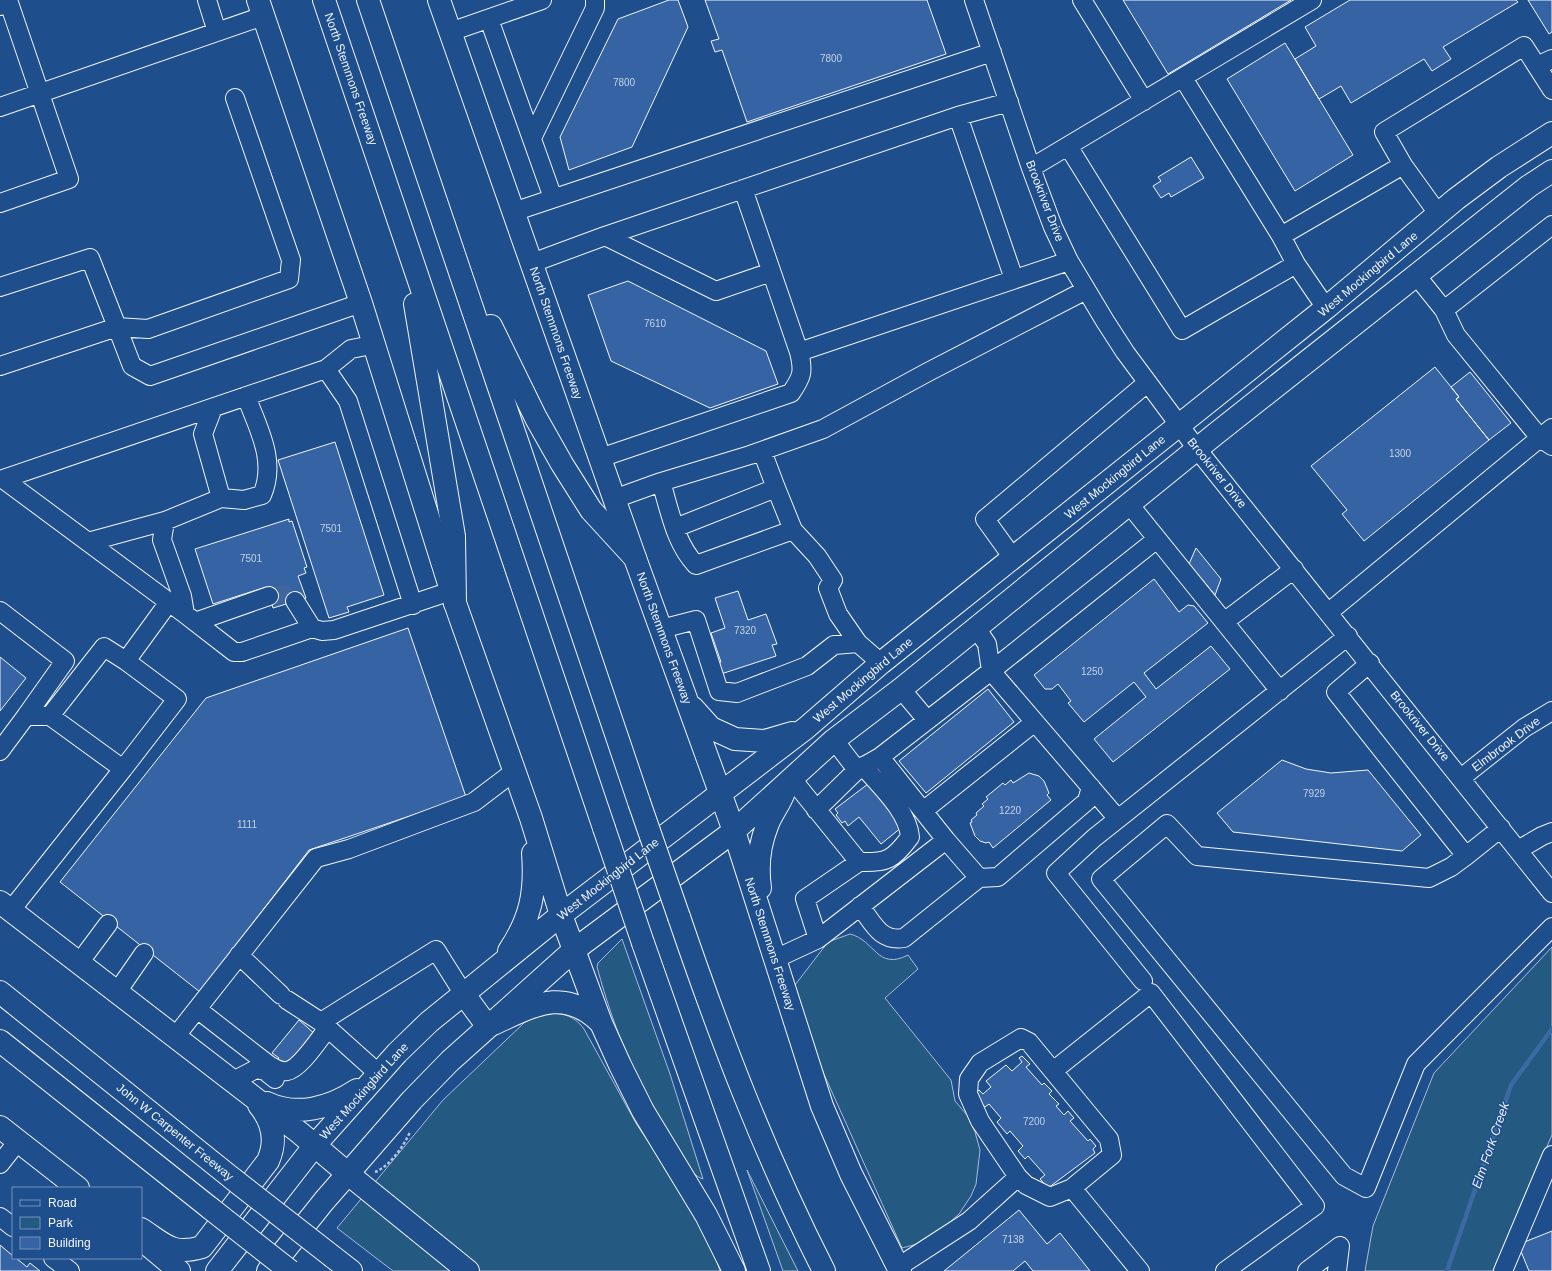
<svg xmlns="http://www.w3.org/2000/svg" width="1552" height="1271" font-family="Arial,sans-serif">
	<rect width="100%" height="100%" fill="#1f4e8c"/>
	<path fill="#245a82" stroke="#a8bbd7" d="M 850,934 C 875,940 877,971 908,955 L 918,969 L 885,998 L 951,1080 L 955,1101 L 967,1115 L 975,1132 L 980,1150 L 976,1184 L 971,1196 L 959,1214 L 929,1241 L 902,1248 L 823,1072 L 807,1031 L 795,985 L 828,942 Z
		M 622,939 L 670,1074 L 703,1179 C 692,1176 686,1162 680,1153 C 641,1096 615,1033 597,967 L 598,963 Z
		M 1552,947 L 1552,1135 L 1493,1271 L 1365,1271 L 1373,1226 L 1434,1073 Z
		M 543,1013 C 561,1013 573,1014 584,1029 L 637,1125 L 677,1184 L 714,1253 L 720,1271 L 393,1271 L 337,1228 L 443,1100 L 525,1022 Z
		M 747,1170 L 798,1271 L 783,1271 Z"/>
	<g fill="none" stroke-linecap="round" stroke-linejoin="round">
		<path stroke="#3b69a3" stroke-width="4.5" d="M 1447,1271 L 1511,1085 L 1552,1029"/>
	</g>
	<path fill="#3563a3" stroke="#f2f6ff" d="M 669,0 L 678,0 L 688,27 L 632,147 L 569,170 L 560,137 L 618,19 Z
		M 705,0 L 927,0 L 946,54 L 747,122 L 722,50 L 715,52 L 711,41 L 719,39 Z
		M 1123,0 L 1291,0 L 1168,74 Z
		M 1350,0 L 1516,0 L 1518,2 L 1443,47 L 1451,59 L 1432,71 L 1424,59 L 1351,103 L 1341,86 L 1319,99 L 1295,59 L 1316,46 L 1305,27 Z
		M 1528,0 L 1552,0 L 1552,32 L 1549,34 Z
		M 1285,43 L 1353,155 L 1295,191 L 1227,79 Z
		M 1191,157 L 1204,178 L 1171,197 L 1169,193 L 1161,198 L 1153,186 L 1161,181 L 1158,177 Z
		M 628,281 L 766,351 L 778,384 L 710,408 L 611,361 L 588,295 Z
		M 1435,367 L 1459,397 L 1456,399 L 1489,440 L 1364,541 L 1342,514 L 1347,510 L 1311,466 Z
		M 1470,372 L 1511,423 L 1489,440 L 1456,399 L 1459,397 L 1451,387 Z
		M 335,442 L 384,595 L 347,607 L 349,612 L 329,618 L 278,460 Z
		M 289,519 L 289,522 L 292,521 L 307,567 L 304,568 L 306,573 L 298,576 L 306,598 L 273,608 L 266,587 L 213,604 L 195,549 Z
		M 1196,548 L 1221,579 L 1215,595 L 1189,564 Z
		M 1154,579 L 1179,612 L 1188,605 L 1194,606 L 1208,623 L 1144,673 L 1156,689 L 1211,646 L 1230,669 L 1113,762 L 1094,739 L 1146,697 L 1134,682 L 1084,722 L 1068,703 L 1071,701 L 1058,684 L 1052,689 L 1045,689 L 1034,675 Z
		M 738,591 L 748,620 L 766,614 L 777,644 L 772,645 L 776,656 L 721,674 L 718,663 L 721,662 L 711,633 L 725,628 L 715,598 Z
		M 408,628 L 466,797 L 309,850 L 200,992 L 60,882 L 206,698 Z
		M 0,657 L 26,678 L 0,711 Z
		M 988,689 L 1014,722 L 926,793 L 899,761 Z
		M 1282,760 L 1306,769 L 1331,773 L 1368,770 L 1421,835 L 1402,851 L 1233,832 L 1217,813 Z
		M 1029,773 L 1039,776 L 1044,781 L 1049,793 L 1047,795 L 1051,800 L 993,848 L 989,842 L 986,843 L 980,841 L 975,836 L 970,823 L 972,822 L 971,820 L 977,815 L 976,813 L 984,806 L 982,804 L 988,799 L 986,797 L 1003,783 L 1005,785 L 1011,780 L 1013,783 Z
		M 868,784 L 890,803 L 886,807 L 902,827 L 881,844 L 859,817 L 848,826 L 845,821 L 842,823 L 836,815 L 838,813 L 835,809 Z
		M 299,1020 L 316,1035 L 292,1064 L 280,1062 L 277,1060 L 279,1058 L 272,1053 Z
		M 1022,1056 L 1030,1064 L 1026,1067 L 1042,1085 L 1044,1083 L 1052,1091 L 1049,1094 L 1059,1104 L 1056,1106 L 1064,1115 L 1068,1111 L 1074,1118 L 1070,1121 L 1088,1141 L 1090,1139 L 1096,1146 L 1093,1149 L 1095,1153 L 1048,1188 L 1040,1179 L 1045,1175 L 1028,1156 L 1025,1159 L 1018,1151 L 1023,1146 L 1010,1131 L 1007,1134 L 997,1122 L 1001,1118 L 989,1104 L 985,1107 L 974,1095 L 979,1090 L 983,1094 L 991,1087 L 986,1081 L 1006,1065 L 1012,1071 L 1022,1062 L 1019,1058 Z
		M 1019,1210 L 1047,1244 L 1060,1233 L 1090,1271 L 1033,1271 L 1025,1261 L 1013,1271 L 944,1271 Z
		M 1552,1231 L 1552,1271 L 1529,1271 L 1520,1249 L 1522,1243 Z
		M 0,1245 L 13,1256 L 13,1258 L 16,1258 L 27,1267 L 30,1263 L 40,1271 L 0,1271 Z"/>
	<g fill="none" stroke-linecap="round" stroke-linejoin="round">
		<path stroke="#3f679d" stroke-width="18" stroke-dasharray="18 9" stroke-linecap="butt" d="M 269,596 L 285,594 L 295,601"/>
		<g stroke="#f2f6ff" stroke-width="20">
			<path id="minor" d="M 207,0 L 217,32
				M 974,0 L 1031,168 L 1053,227 L 1069,261 L 1105,321 L 1125,352 L 1197,449 L 1552,893
				M 1082,0 L 1144,101
				M 0,6 L 9,3 L 69,179 L 0,203
				M 489,19 L 553,198
				M 450,32 L 542,0
				M 1537,66 L 1552,59
				M 1183,78 L 1281,236 L 1296,264 L 1326,308
				M 235,98 L 291,260 L 289,279 L 148,329 L 117,327 L 132,366 L 150,376 L 361,303
				M 0,107 L 263,16
				M 958,116 L 1014,279
				M 532,138 L 595,8 L 595,0
				M 1068,146 L 1182,330 L 1296,264
				M 1403,165 L 1384,132 L 1524,46 L 1552,90
				M 1031,168 L 1312,0
				M 743,189 L 799,352
				M 513,212 L 992,52
				M 605,236 L 716,291 L 771,272
				M 1281,236 L 1403,165 L 1439,215
				M 532,263 L 605,236 L 958,116 L 1009,102
				M 1416,275 L 1444,310 L 1456,335 L 1540,438 L 1552,446
				M 0,287 L 90,258 L 117,327 L 0,366
				M 1444,310 L 1552,225
				M 372,345 L 351,349 L 326,369 L 3,479 L 185,614 L 234,652 L 242,652 L 312,628 L 322,631 L 334,630 L 451,591
				M 326,369 L 348,401 L 413,605
				M 762,451 L 776,488
				M 600,458 L 791,393 C 802,377 804,372 799,352 L 1069,261
				M 661,482 C 670,511 675,543 696,565 L 793,530 L 817,556 L 833,580 L 828,588 L 838,614 L 858,643
				M 221,498 L 244,500 L 262,495 C 277,461 258,428 246,396
				M 614,499 L 661,482 L 750,455 L 823,429 L 928,372 L 1086,290
				M 1129,504 L 1280,691
				M 675,528 L 776,488 L 793,530
				M 88,542 L 165,521
				M 1013,558 L 985,519 L 1147,383
				M 295,601 L 312,628
				M 0,611 L 65,661 L 26,716
				M 1329,612 L 1552,428
				M 185,614 L 182,596 L 162,540 L 165,521 L 221,498 L 203,434 L 213,408
				M 195,622 L 269,596
				M 1224,622 L 1294,569
				M 976,628 L 987,644 L 991,671 L 1118,819
				M 661,629 L 696,620 L 719,691 L 737,693 L 807,666 L 834,645 L 858,643 L 881,663
				M 1370,663 L 1336,692 L 1466,856 L 1501,828
				M 901,689 L 927,720
				M 50,716 L 104,647 L 126,661 L 169,602
				M 0,751 L 26,716 L 50,716 L 123,769 L 11,910
				M 880,757 L 991,671 L 1157,539
				M 123,769 L 177,699 L 126,661
				M 1461,778 L 1524,728 L 1552,711
				M 792,779 L 859,862 L 805,899 L 818,939
				M 816,810 L 857,770 L 834,740
				M 923,811 L 1035,722
				M 946,840 L 979,878 L 998,877 L 1087,801 L 1091,787
				M 1518,850 L 1542,836 L 1552,832
				M 1466,856 L 1451,867 L 1429,878 L 1197,856 L 1167,824 L 1101,879 L 1344,1176 L 1366,1188 L 1416,1064 L 1552,927
				M 859,862 C 887,863 893,860 910,837 C 908,811 879,785 863,766
				M 860,906 C 873,923 880,942 904,938 L 979,878
				M 239,955 L 281,995
				M 775,959 L 818,939 L 946,840 L 880,757 L 857,770
				M 79,963 L 108,924
				M 1143,981 L 1056,873 L 1094,838 L 1348,636
				M 117,992 L 144,953
				M 287,1000 L 321,1022
				M 197,1009 L 269,1065 C 274,1068 280,1072 287,1071 C 300,1069 319,1039 328,1028
				M 175,1037 L 316,858 L 349,849 L 474,802 L 515,771
				M 1053,1071 L 1151,993 L 1315,1206 L 1225,1271
				M 379,1074 L 321,1022 L 436,950 L 463,993
				M 233,1081 L 256,1069 L 265,1071 L 275,1079
				M 0,1164 L 18,1141
				M 1072,1188 L 1140,1271
				M 0,1217 L 13,1227
				M 53,1258 L 70,1271
				M 898,1267 L 969,1221 L 1018,1177 L 980,1121 L 968,1094 L 969,1079 L 980,1063 L 1021,1038 L 1029,1042 L 1109,1139 L 1112,1155 L 1072,1188 L 1050,1197 L 1026,1185 L 1018,1177
				M 1307,1271 L 1340,1246 L 1337,1271
				M 1503,1271 L 1552,1155"/>
		</g>
		<g stroke="#f2f6ff" stroke-width="24">
			<path id="major" d="M 258,0 L 361,303 L 455,603 L 531,818 L 561,915 L 574,950
				M 439,0 L 635,558 L 734,831 L 822,1106 L 851,1174 L 900,1271
				M 693,708 L 711,728 L 735,739 L 765,741 L 792,733
				M 760,888 C 757,866 759,846 767,826 C 771,814 780,804 784,792
				M 0,902 L 300,1133 L 347,1173
				M 509,951 C 531,918 536,892 533,853
				M 463,993 L 488,1027
				M 267,1103 C 297,1117 330,1108 357,1090
				M 0,1127 L 78,1188
				M 141,1229 C 164,1244 172,1256 202,1247 L 268,1161 C 277,1141 273,1122 259,1105
				M 147,1244 L 179,1271
				M 217,1271 L 315,1145 L 397,1053 L 429,1022 L 561,915 L 806,728 L 881,663 L 1326,308 L 1456,199 L 1499,167 L 1552,133
				M 268,1271 L 324,1201 L 412,1100 L 450,1061 L 574,950 L 734,831 L 834,740 L 901,689 L 1213,436 L 1529,186 L 1552,171"/>
		</g>
		<g stroke="#f2f6ff" stroke-width="24">
			<path id="highway" d="M 324,0 L 604,828
				M 368,0 L 639,802
				M 415,304 L 454,536 L 455,603
				M 491,326 L 536,418 L 562,464 L 591,510 L 635,558
				M 679,917 C 721,1040 765,1155 824,1271
				M 643,943 L 759,1271
				M 574,950 L 601,1023 L 620,1065 L 643,1111 L 706,1215 L 734,1271
				M 0,992 L 233,1179
				M 493,1024 C 533,1006 564,986 601,1023
				M 0,1041 L 210,1208
				M 347,1173 L 468,1271
				M 333,1257 L 351,1271"/>
		</g>
		<path stroke="#b3c4dc" stroke-width="2.5" stroke-dasharray="3 2" stroke-linecap="butt" d="M 375,1172 C 389,1167 404,1146 410,1132"/>
		<use href="#minor" stroke="#1f4e8c" stroke-width="18"/>
		<use href="#major" stroke="#1f4e8c" stroke-width="22"/>
		<use href="#highway" stroke="#1f4e8c" stroke-width="22"/>
		<g stroke="#f2f6ff" stroke-width="24" stroke-linecap="butt">
			<path id="highway-bridge" d="M 639,802 L 679,917
				M 604,828 L 643,943
				M 233,1179 L 333,1257
				M 210,1208 L 290,1271"/>
		</g>
		<use href="#highway-bridge" stroke="#1f4e8c" stroke-width="22"/>
	</g>
	<g text-anchor="middle" stroke-width="3" stroke-linejoin="round" paint-order="stroke">
		<g font-size="10" fill="#c3d1e8">
			<text x="831" y="62">7800</text>
			<text x="624" y="86">7800</text>
			<text x="655" y="327">7610</text>
			<text x="1400" y="457">1300</text>
			<text x="331" y="532">7501</text>
			<text x="251" y="562">7501</text>
			<text x="745" y="634">7320</text>
			<text x="1092" y="675">1250</text>
			<text x="1314" y="797">7929</text>
			<text x="1010" y="814">1220</text>
			<text x="247" y="828">1111</text>
			<text x="1034" y="1125">7200</text>
			<text x="1013" y="1243">7138</text>
		</g>
		<g font-size="12" fill="#f2f6ff" stroke="#1f4e8c">
			<text transform="translate(351 79) rotate(71)" y="4">North Stemmons Freeway</text>
			<text transform="translate(1045 201) rotate(69)" y="4">Brookriver Drive</text>
			<text transform="translate(1368 274) rotate(-40)" y="4">West Mockingbird Lane</text>
			<text transform="translate(556 333) rotate(71)" y="4">North Stemmons Freeway</text>
			<text transform="translate(1217 473) rotate(51)" y="4">Brookriver Drive</text>
			<text transform="translate(1115 477) rotate(-39)" y="4">West Mockingbird Lane</text>
			<text transform="translate(664 638) rotate(70)" y="4">North Stemmons Freeway</text>
			<text transform="translate(863 680) rotate(-40)" y="4">West Mockingbird Lane</text>
			<text transform="translate(1420 726) rotate(51)" y="4">Brookriver Drive</text>
			<text transform="translate(1506 744) rotate(-37)" y="4">Elmbrook Drive</text>
			<text transform="translate(608 879) rotate(-38)" y="4">West Mockingbird Lane</text>
			<text transform="translate(770 944) rotate(72)" y="4">North Stemmons Freeway</text>
			<text transform="translate(364 1091) rotate(-48)" y="4">West Mockingbird Lane</text>
			<text transform="translate(175 1132) rotate(39)" y="4">John W Carpenter Freeway</text>
		</g>
		<g font-size="13" font-style="italic" fill="#f2f6ff" stroke="#1f4e8c">
			<text transform="translate(1490 1145) rotate(-71)" y="5">Elm Fork Creek</text>
		</g>
	</g>
	<rect x="12" y="1187" width="130" height="72" fill="#1f4e8c" stroke="#7391ba"/>
	<rect x="20" y="1200" width="20" height="6" fill="#1f4e8c" stroke="#7391ba"/>
	<text x="48" y="1207" font-size="12" fill="#f2f6ff">Road</text>
	<rect x="20" y="1217" width="20" height="12" fill="#245a82" stroke="#7391ba"/>
	<text x="48" y="1227" font-size="12" fill="#f2f6ff">Park</text>
	<rect x="20" y="1237" width="20" height="12" fill="#3563a3" stroke="#7391ba"/>
	<text x="48" y="1247" font-size="12" fill="#f2f6ff">Building</text>
</svg>
